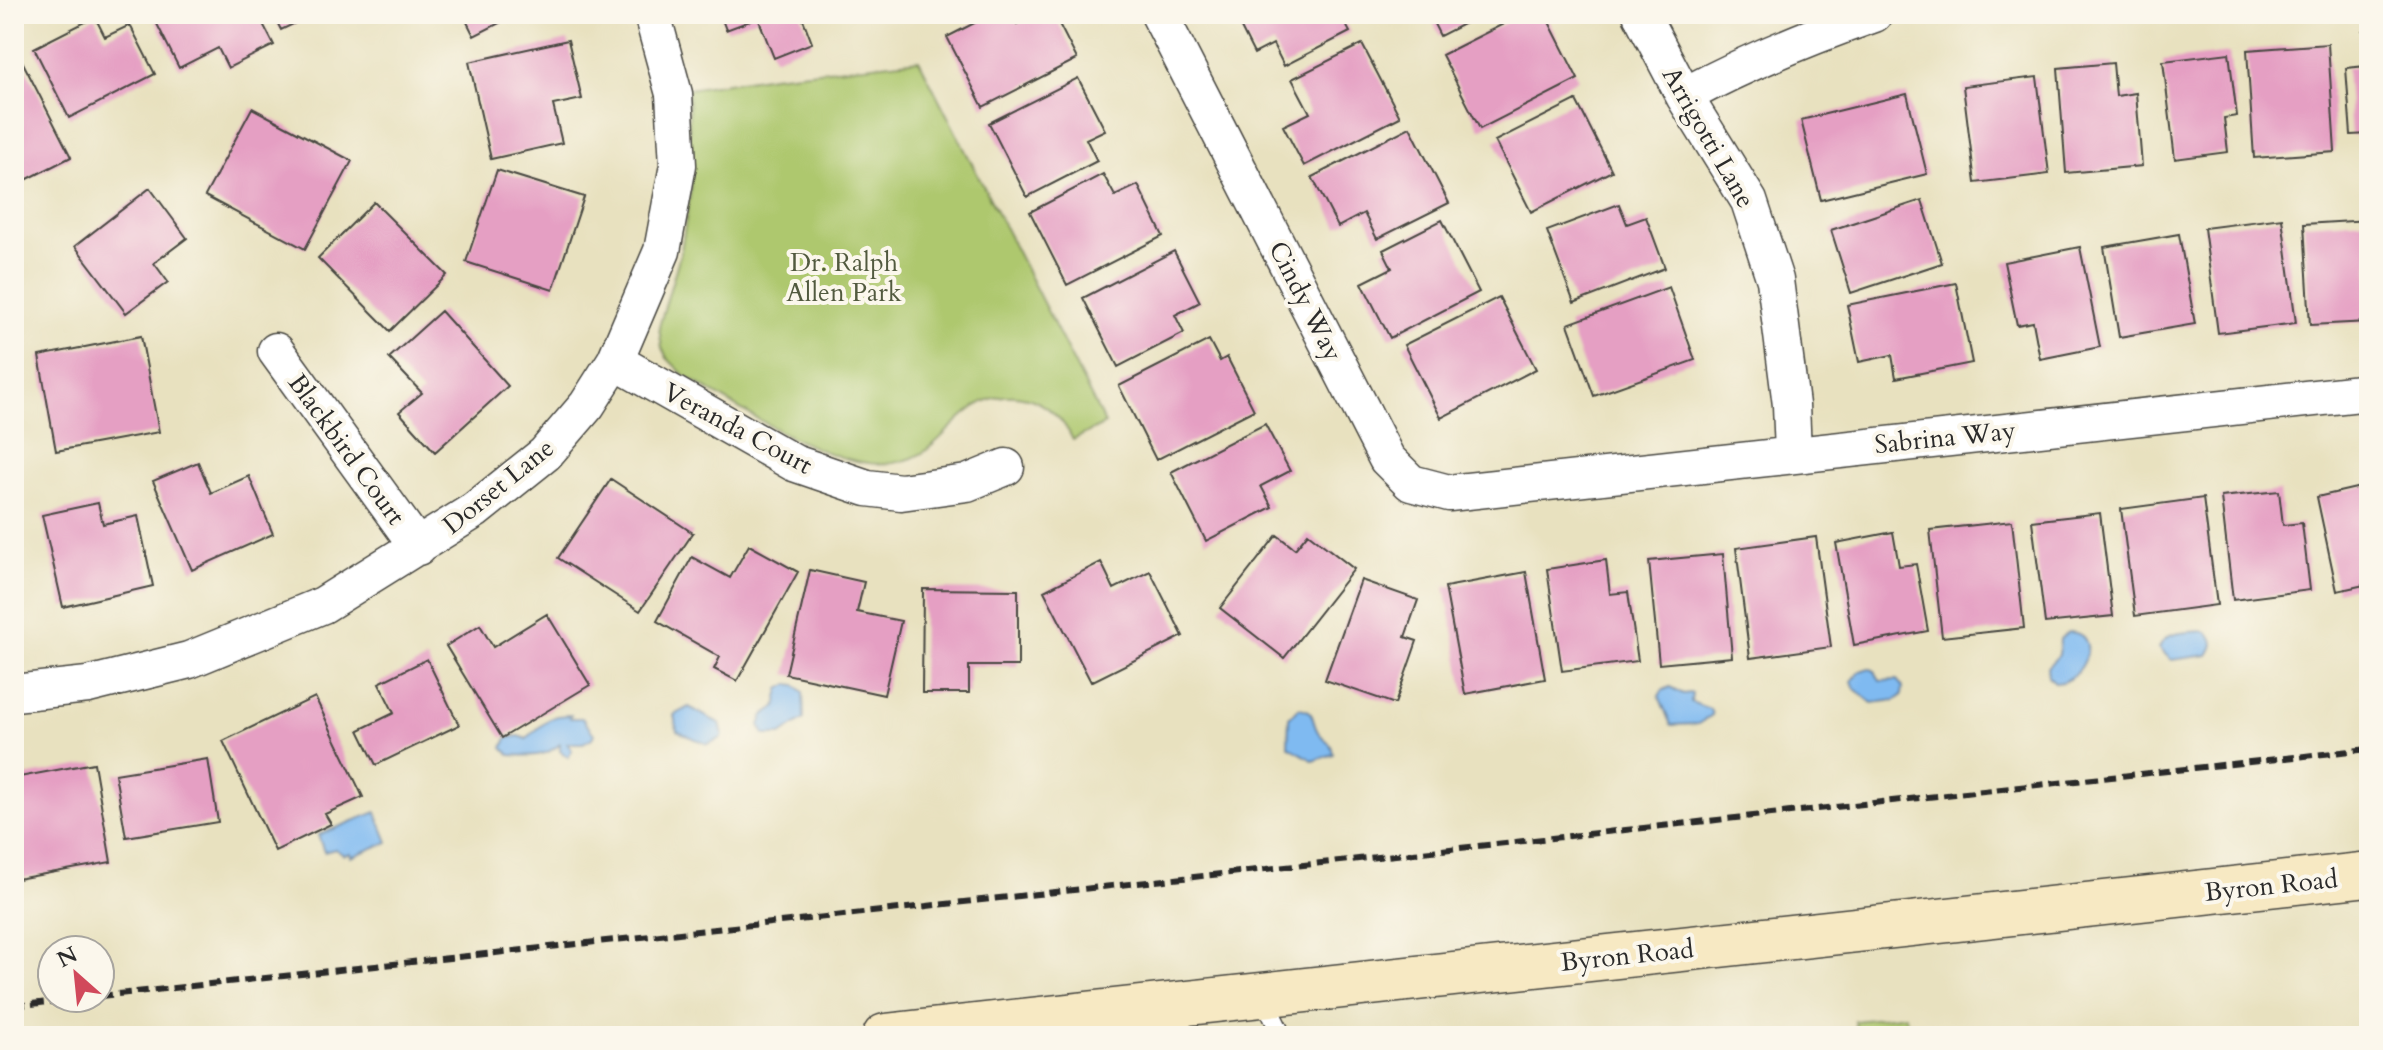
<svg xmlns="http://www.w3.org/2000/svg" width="2383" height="1050" font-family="Cardo,serif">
	<rect width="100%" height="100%" fill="#fbf7ec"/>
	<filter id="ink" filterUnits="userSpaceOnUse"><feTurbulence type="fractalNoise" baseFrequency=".0125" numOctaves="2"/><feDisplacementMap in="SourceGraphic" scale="16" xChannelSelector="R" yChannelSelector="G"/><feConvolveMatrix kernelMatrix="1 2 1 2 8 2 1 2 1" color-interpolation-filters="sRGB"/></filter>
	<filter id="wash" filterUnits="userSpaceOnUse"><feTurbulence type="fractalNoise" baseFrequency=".006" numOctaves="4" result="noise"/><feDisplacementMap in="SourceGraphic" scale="32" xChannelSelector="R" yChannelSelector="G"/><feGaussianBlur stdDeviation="1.8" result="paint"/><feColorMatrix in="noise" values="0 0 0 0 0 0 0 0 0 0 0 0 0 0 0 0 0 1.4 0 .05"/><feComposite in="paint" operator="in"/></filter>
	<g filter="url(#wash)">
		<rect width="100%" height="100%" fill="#e8e1bf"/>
		<path fill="#aec86e" stroke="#6c7a4c" stroke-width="2" d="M 919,60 L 1105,424 L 1073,440 C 1054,398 1007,380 968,412 C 938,436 928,463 882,464 C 822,464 734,405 683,374 L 667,358 L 662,348 L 659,327 L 681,251 L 691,189 L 688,89 L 772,76 Z
			M 1906,1015 L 1908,1036 L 1857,1036 L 1855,1021 Z"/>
		<path fill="#7fbaf1" stroke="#55728e" stroke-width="2" d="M 2203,631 L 2208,633 C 2215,641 2214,646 2208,655 L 2171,660 L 2159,648 C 2166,630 2185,633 2203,631 Z
			M 2068,632 C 2103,632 2085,681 2056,683 L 2048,676 L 2047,667 L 2059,655 L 2060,639 Z
			M 1869,668 L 1875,671 L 1880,681 L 1897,680 L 1903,687 L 1902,695 L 1896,700 L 1872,703 L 1855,689 L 1852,681 L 1860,671 Z
			M 789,684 L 795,685 L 803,692 L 804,719 L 781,735 L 765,735 L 760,725 L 764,715 L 776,707 L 780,689 Z
			M 1670,687 L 1683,694 L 1692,693 L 1691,702 L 1710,709 L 1712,715 L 1698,724 L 1671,725 L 1659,696 L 1662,691 Z
			M 689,707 L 720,724 L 723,735 L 720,739 L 707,744 L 677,731 L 674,715 Z
			M 1299,708 C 1316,710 1311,721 1318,732 C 1325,741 1332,741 1333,754 L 1314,761 L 1288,746 L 1289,717 Z
			M 568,715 L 571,715 L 570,718 L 582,718 L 594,734 L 592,738 L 583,743 L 567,743 L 572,750 L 568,757 L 560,751 L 560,744 C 544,758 531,756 510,755 L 503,748 L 507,738 L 519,736 L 527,739 C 529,736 549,718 554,717 C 559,715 563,716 568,715 Z
			M 376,812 L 388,842 L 351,857 L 350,853 L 344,855 L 335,849 L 324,852 L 318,835 Z"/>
		<g id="blocks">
			<path fill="#e59fc3" d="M 152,14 L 258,14 L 274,45 L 228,68 L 218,48 L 179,68 Z
				M 273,14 L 314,14 L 281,30 Z
				M 463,14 L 517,14 L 474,36 Z
				M 720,14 L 801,14 L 812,43 L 774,58 L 758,18 L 726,30 Z
				M 992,14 L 1012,14 L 1017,24 L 1036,14 L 1054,14 L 1077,59 L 983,107 L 947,37 Z
				M 1234,14 L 1340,14 L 1350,32 L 1284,66 L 1273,44 L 1254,54 Z
				M 1429,14 L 1483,14 L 1440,36 Z
				M 1523,14 L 1545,14 L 1578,79 L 1480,129 L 1442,55 Z
				M 95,17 L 105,37 L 130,25 L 155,74 L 69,118 L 34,48 Z
				M 2363,31 L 2369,31 L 2369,134 L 2351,135 L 2346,68 L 2366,66 Z
				M 568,40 L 582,99 L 553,105 L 562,143 L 491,159 L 469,62 Z
				M 1362,44 L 1400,117 L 1304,166 L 1283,126 L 1310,113 L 1292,79 Z
				M 2328,44 L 2335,152 L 2254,158 L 2247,50 Z
				M 2229,53 L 2237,116 L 2224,118 L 2228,152 L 2175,159 L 2163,61 Z
				M 19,55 L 71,157 L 14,186 L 14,58 Z
				M 2113,63 L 2116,96 L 2136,93 L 2142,166 L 2066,173 L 2058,68 Z
				M 2037,77 L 2049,174 L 1975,183 L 1963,86 Z
				M 1078,78 L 1105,130 L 1086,139 L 1097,161 L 1027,197 L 989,123 Z
				M 1907,94 L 1927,174 L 1821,200 L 1801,120 Z
				M 1576,100 L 1612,171 L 1531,212 L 1495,141 Z
				M 252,108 L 352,161 L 305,249 L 205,196 Z
				M 1410,127 L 1449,203 L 1377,239 L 1364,213 L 1338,227 L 1312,177 Z
				M 497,170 L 584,197 L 553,290 L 466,262 Z
				M 1103,174 L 1115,196 L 1138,185 L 1163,236 L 1067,285 L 1030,212 Z
				M 150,188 L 187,238 L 154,263 L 168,282 L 126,313 L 75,246 Z
				M 1922,200 L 1942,263 L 1851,293 L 1831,230 Z
				M 374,202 L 447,275 L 390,331 L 318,258 Z
				M 1619,204 L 1627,224 L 1646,217 L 1665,268 L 1574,303 L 1547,231 Z
				M 2282,218 L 2296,323 L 2218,333 L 2204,228 Z
				M 1442,220 L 1479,292 L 1390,338 L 1362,283 L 1392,268 L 1383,250 Z
				M 2369,220 L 2369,322 L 2310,325 L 2304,224 Z
				M 2179,234 L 2195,324 L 2119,337 L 2104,247 Z
				M 2080,247 L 2100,347 L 2040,359 L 2033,322 L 2017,325 L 2004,262 Z
				M 1174,251 L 1200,302 L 1175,315 L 1184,333 L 1118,367 L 1083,298 Z
				M 1956,283 L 1972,363 L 1896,378 L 1892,355 L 1859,362 L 1847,305 Z
				M 1669,287 L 1695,360 L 1594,396 L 1568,324 Z
				M 1499,297 L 1536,369 L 1441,418 L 1404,345 Z
				M 441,311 L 508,386 L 435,452 L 399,412 L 422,393 L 389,358 Z
				M 141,336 L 159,432 L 56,451 L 39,356 Z
				M 1209,340 L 1220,361 L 1227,357 L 1254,410 L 1156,460 L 1119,386 Z
				M 1265,424 L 1290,471 L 1261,486 L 1272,507 L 1206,541 L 1171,472 Z
				M 198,462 L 211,493 L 249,476 L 273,534 L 192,570 L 153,481 Z
				M 611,479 L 693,533 L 640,611 L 558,558 Z
				M 2369,485 L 2369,584 L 2337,591 L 2317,497 Z
				M 2279,491 L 2283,525 L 2302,523 L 2310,590 L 2233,600 L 2221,497 Z
				M 2203,498 L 2217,605 L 2135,616 L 2121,509 Z
				M 98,503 L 103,524 L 138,516 L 153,586 L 63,607 L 42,515 Z
				M 2100,513 L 2113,616 L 2045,623 L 2032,521 Z
				M 2012,521 L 2024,628 L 1942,637 L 1930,530 Z
				M 1893,532 L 1899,566 L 1916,564 L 1928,631 L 1854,645 L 1836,543 Z
				M 1308,533 L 1354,569 L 1284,658 L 1220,608 L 1277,535 L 1295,549 Z
				M 1816,537 L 1831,647 L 1750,658 L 1736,548 Z
				M 749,545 L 798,572 L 737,681 L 714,669 L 720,657 L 657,621 L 692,557 L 730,578 Z
				M 1723,554 L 1732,657 L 1659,664 L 1649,561 Z
				M 1606,560 L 1610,594 L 1628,592 L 1638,661 L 1562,671 L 1547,569 Z
				M 1101,562 L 1114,589 L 1150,571 L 1183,636 L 1091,682 L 1044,591 Z
				M 810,570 L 864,582 L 857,612 L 901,621 L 884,695 L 786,674 Z
				M 1526,572 L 1545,679 L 1465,694 L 1445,587 Z
				M 1361,580 L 1418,600 L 1405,637 L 1417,641 L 1395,704 L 1325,680 Z
				M 923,589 L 1018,590 L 1018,666 L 969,666 L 969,693 L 922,693 Z
				M 547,614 L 590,685 L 502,738 L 446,646 L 480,625 L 493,647 Z
				M 427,659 L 459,725 L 376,765 L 359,730 L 394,713 L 379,683 Z
				M 315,697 L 363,797 L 325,814 L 331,824 L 275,851 L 223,741 Z
				M 208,759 L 218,822 L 126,837 L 115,774 Z
				M 94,763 L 111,862 L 17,879 L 14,861 L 14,778 Z
				M 1975,1029 L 1976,1036 L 1931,1036 L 1931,1034 Z"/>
		</g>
	</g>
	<g filter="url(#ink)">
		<use href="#blocks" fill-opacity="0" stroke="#474641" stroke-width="2"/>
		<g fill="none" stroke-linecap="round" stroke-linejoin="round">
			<g stroke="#474641" stroke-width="21">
				<path id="lane" d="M 1262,995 L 1282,1036"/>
			</g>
			<g stroke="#474641" stroke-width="39">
				<path id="street" d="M 1159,14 L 1387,459 L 1411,483 L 1449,493 L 2369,392
					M 1641,14 L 1684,96 L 1749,201 L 1775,280 L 1791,405 L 1793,453
					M 1684,96 C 1745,63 1808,37 1874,14
					M 276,351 L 418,547
					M 615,361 L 794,463 L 867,488 L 901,492 L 967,483 L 1006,467
					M 14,693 L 88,685 L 189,660 L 323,605 L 475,510 L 545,454 L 587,405 L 615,361 L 662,251 L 678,165 L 674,94 L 652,14"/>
			</g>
			<g stroke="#474641" stroke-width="47">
				<path id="secondary" d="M 885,1036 L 2369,874"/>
			</g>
			<use href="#lane" stroke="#fff" stroke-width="18"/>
			<use href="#street" stroke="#fff" stroke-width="36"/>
			<use href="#secondary" stroke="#f7e9c3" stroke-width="44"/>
			<path stroke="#2b2b2b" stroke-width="6" stroke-dasharray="12 6" stroke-linecap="butt" d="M 100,996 L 2369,749
				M 14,1006 L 84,998"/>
		</g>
	</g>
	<g text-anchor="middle" stroke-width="8" stroke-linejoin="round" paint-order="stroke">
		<g font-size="26" fill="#2b2b2b" stroke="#fbf7ec">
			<text transform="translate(1709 137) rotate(60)" y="9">Arrigotti Lane</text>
			<text transform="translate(1306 301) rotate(63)" y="9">Cindy Way</text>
			<text transform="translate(738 428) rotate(28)" y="9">Veranda Court</text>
			<text transform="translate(1945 437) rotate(-6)" y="9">Sabrina Way</text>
			<text transform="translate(347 449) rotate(54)" y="9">Blackbird Court</text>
			<text transform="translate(498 486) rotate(-39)" y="9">Dorset Lane</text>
			<text transform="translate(2271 885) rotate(-6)" y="9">Byron Road</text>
			<text transform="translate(1627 955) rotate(-6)" y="9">Byron Road</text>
		</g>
		<g font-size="26" fill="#525a3f" stroke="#fbf7ec">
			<text x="844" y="271">Dr. Ralph<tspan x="844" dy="30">Allen Park</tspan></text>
		</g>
	</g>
	<rect width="2383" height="1050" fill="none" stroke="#fbf7ec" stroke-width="48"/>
	<g transform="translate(76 974) rotate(333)"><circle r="38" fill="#fbf7ec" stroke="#a8a59f" stroke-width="2"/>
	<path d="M0-6L14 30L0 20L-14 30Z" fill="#d1495b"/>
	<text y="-12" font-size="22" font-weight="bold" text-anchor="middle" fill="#2b2b2b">N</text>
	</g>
</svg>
